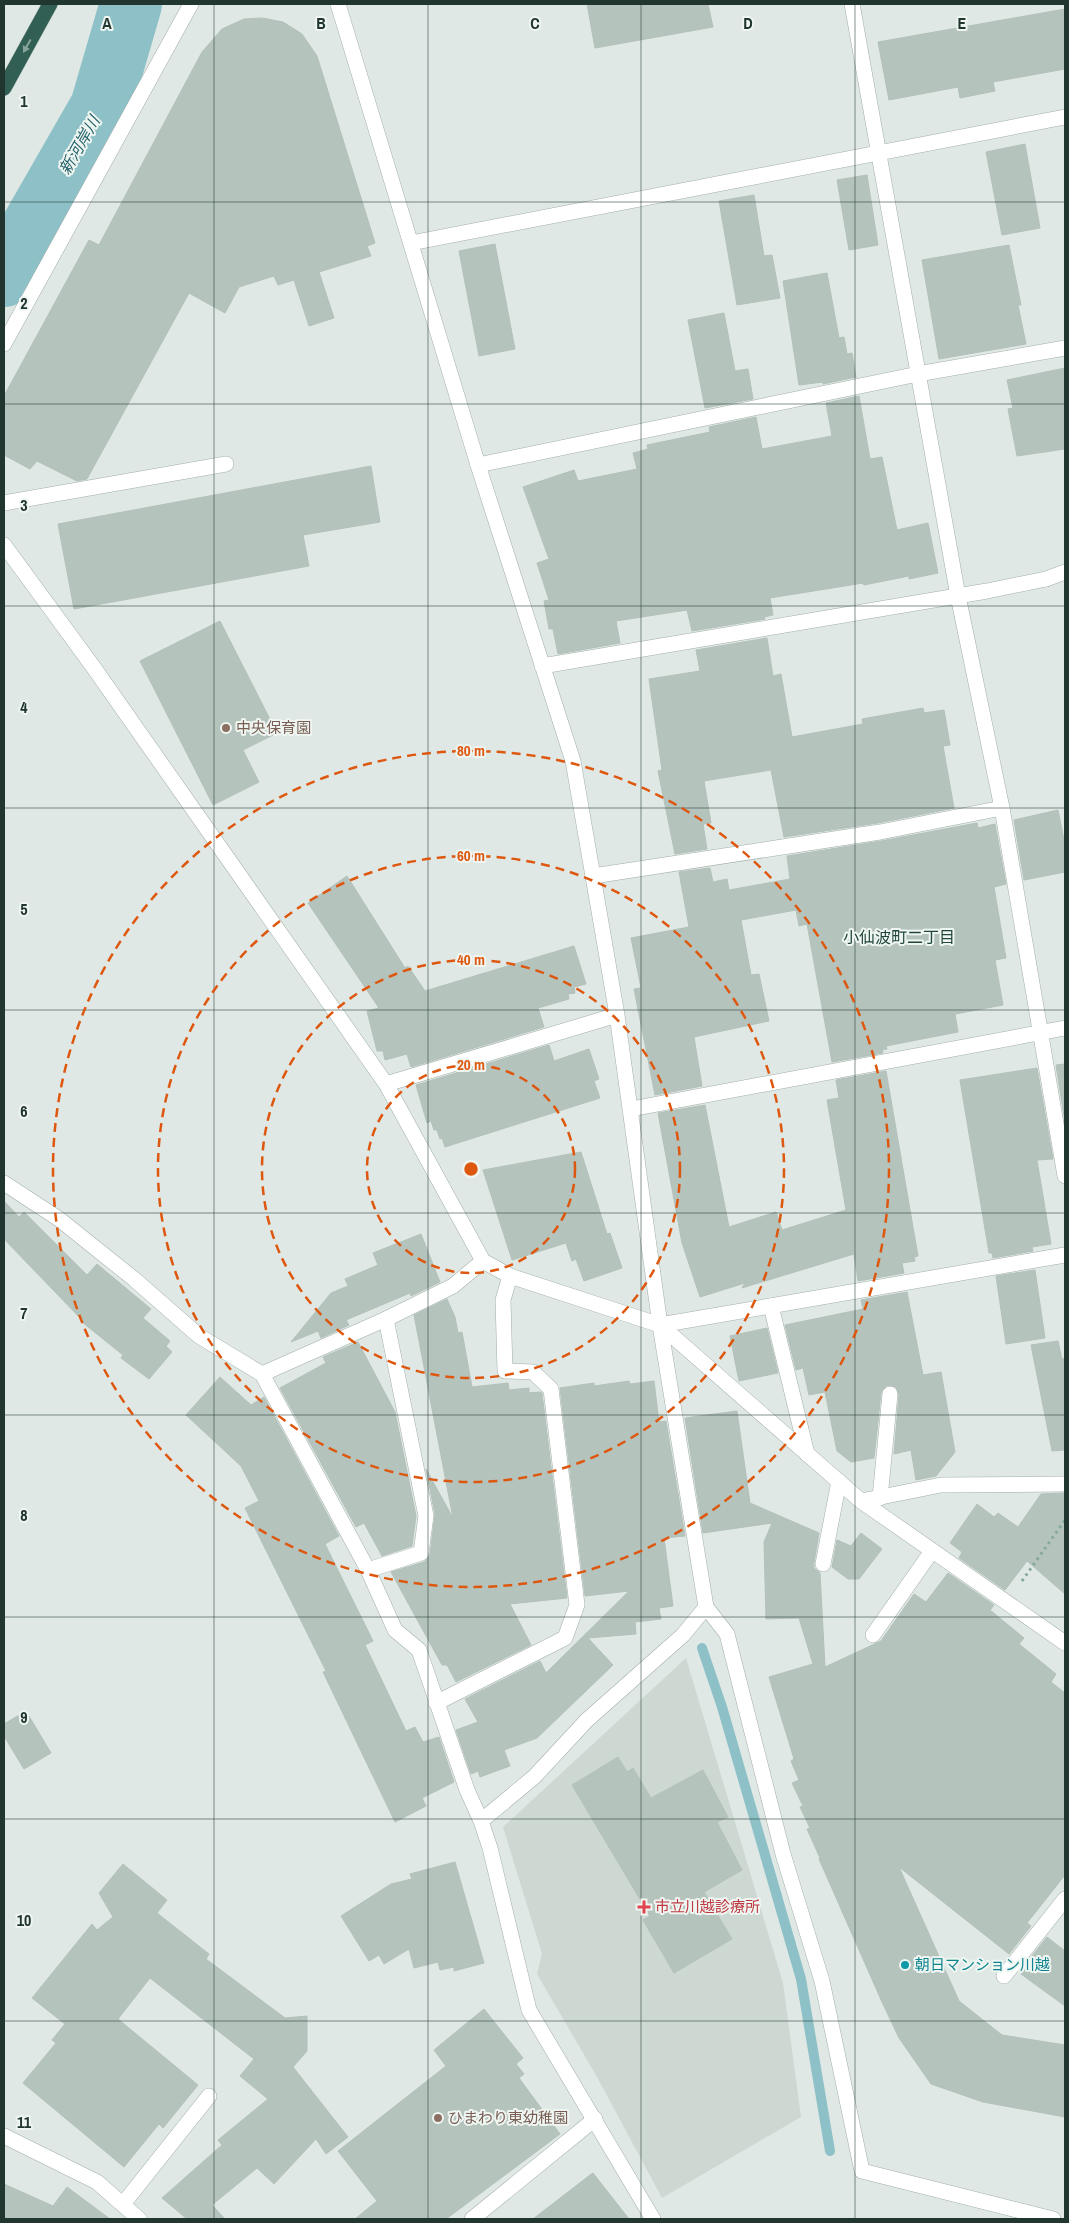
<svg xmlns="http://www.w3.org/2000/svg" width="1069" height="2223" font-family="'Archivo Narrow','Noto Sans JP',sans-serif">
	<rect width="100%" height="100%" fill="#dfe8e4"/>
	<path fill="#ced8d3" d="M 686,1658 L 783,1983 L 801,2117 L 662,2198 L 597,2077 L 537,1974 L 542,1954 L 503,1827 Z"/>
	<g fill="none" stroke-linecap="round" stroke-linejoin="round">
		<path stroke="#8dc1c7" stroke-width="10" d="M 702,1648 L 722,1707 L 801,1979 L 830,2151"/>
		<path stroke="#8dc1c7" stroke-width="62" d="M 4,276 L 101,107 L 131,4"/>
	</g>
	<path fill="#b5c3bd" stroke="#b3c1ba" d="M 587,4 L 708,4 L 713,27 L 595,48 Z
		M 1065,9 L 1065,69 L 993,82 L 995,91 L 960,98 L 958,87 L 889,100 L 878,42 Z
		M 262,18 L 283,22 L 302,34 L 317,56 L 375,243 L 367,246 L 371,256 L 319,272 L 334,318 L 309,326 L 294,280 L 278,285 L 274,276 L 239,287 L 225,313 L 189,293 L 87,479 L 77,481 L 37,461 L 30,469 L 4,455 L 4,396 L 89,240 L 99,245 L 202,52 L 222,29 L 244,19 Z
		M 1025,144 L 1040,228 L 1002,235 L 986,152 Z
		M 867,175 L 878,245 L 849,250 L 837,180 Z
		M 754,195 L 764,256 L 772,255 L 780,298 L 737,305 L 719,201 Z
		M 495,244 L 515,349 L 479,356 L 459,251 Z
		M 1009,245 L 1021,305 L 1018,305 L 1026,344 L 939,359 L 922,260 Z
		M 827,273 L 839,338 L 844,337 L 847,354 L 852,353 L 856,377 L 823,384 L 823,382 L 799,385 L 783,281 Z
		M 724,313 L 735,371 L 748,369 L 753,399 L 705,408 L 688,320 Z
		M 1065,368 L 1065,449 L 1017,456 L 1008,409 L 1013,408 L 1007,380 Z
		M 859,396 L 870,459 L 882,457 L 897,530 L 928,523 L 938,573 L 909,579 L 909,576 L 864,585 L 863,583 L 770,598 L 773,615 L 764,617 L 765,619 L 692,631 L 687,610 L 616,621 L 620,643 L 558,654 L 553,629 L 549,629 L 544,601 L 549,600 L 537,563 L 549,559 L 523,487 L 574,470 L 578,481 L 637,469 L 633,453 L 648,449 L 647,445 L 710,432 L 709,427 L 756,417 L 762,449 L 832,436 L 826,403 Z
		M 371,466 L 380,522 L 303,535 L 309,566 L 74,609 L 58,524 Z
		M 220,621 L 277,733 L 243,750 L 259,782 L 213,805 L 140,661 Z
		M 767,638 L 773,676 L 781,674 L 792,737 L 863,724 L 862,719 L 923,708 L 924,713 L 944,710 L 950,745 L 943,746 L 954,808 L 878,823 L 784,837 L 771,770 L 704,781 L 711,823 L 703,824 L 707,849 L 675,854 L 658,771 L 662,770 L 649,679 L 700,671 L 696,650 Z
		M 1058,810 L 1065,845 L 1065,872 L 1024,880 L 1014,820 Z
		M 977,823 L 978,828 L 995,824 L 1006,884 L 994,887 L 1006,958 L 995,960 L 1003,1005 L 955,1014 L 958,1032 L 886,1046 L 887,1049 L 882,1050 L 883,1053 L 832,1062 L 807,924 L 799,926 L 796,910 L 741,920 L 751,975 L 759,974 L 769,1021 L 694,1037 L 702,1086 L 655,1095 L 634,989 L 641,988 L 631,938 L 689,927 L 679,872 L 710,868 L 713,882 L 727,879 L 729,890 L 790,879 L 787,856 L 881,841 Z
		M 347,876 L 405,968 L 408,966 L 425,991 L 574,946 L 586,984 L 574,987 L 575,993 L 568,994 L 569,999 L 538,1008 L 544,1027 L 411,1067 L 407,1054 L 385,1060 L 383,1051 L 377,1051 L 367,1011 L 379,1008 L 308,903 Z
		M 549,1045 L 554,1061 L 589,1049 L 599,1079 L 594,1081 L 600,1098 L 445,1147 L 442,1138 L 440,1139 L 437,1130 L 434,1130 L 431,1121 L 427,1123 L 416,1085 Z
		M 1065,1064 L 1065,1122 L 1056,1065 Z
		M 1037,1068 L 1053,1159 L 1037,1160 L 1051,1244 L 1032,1247 L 1033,1251 L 993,1258 L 992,1253 L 989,1253 L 960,1080 Z
		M 886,1071 L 918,1256 L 914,1257 L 915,1261 L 902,1263 L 904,1273 L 858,1281 L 854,1254 L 742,1288 L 745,1283 L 700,1297 L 682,1243 L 658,1113 L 705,1105 L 729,1227 L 776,1212 L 782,1230 L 846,1210 L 827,1100 L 839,1098 L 836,1080 Z
		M 581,1152 L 607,1234 L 610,1233 L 622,1268 L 584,1281 L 576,1259 L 572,1261 L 566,1243 L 512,1260 L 483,1170 Z
		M 4,1201 L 19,1217 L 24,1212 L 87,1275 L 97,1264 L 151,1309 L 143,1318 L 170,1341 L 166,1346 L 172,1352 L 149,1379 L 121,1358 L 123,1355 L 82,1322 L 83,1321 L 4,1239 Z
		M 421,1234 L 440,1282 L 411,1296 L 410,1293 L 346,1320 L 349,1325 L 321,1338 L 318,1331 L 291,1342 L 331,1293 L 348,1286 L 345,1279 L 378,1265 L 373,1253 Z
		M 1035,1270 L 1045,1338 L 1006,1344 L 996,1276 Z
		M 907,1292 L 923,1375 L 941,1372 L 955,1452 L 936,1476 L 916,1480 L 911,1450 L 894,1454 L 899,1395 L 896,1387 L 887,1385 L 881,1393 L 874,1458 L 851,1462 L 837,1451 L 825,1392 L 809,1395 L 803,1368 L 796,1370 L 785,1325 L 863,1309 L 861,1300 Z
		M 447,1299 L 455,1317 L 458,1333 L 462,1332 L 472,1387 L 508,1383 L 509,1390 L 529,1388 L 529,1393 L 540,1392 L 542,1393 L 567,1598 L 510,1604 L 531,1645 L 456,1682 L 447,1665 L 442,1665 L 391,1572 L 424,1562 L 430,1555 L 435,1514 L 426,1469 L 453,1518 L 414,1315 Z
		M 767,1328 L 778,1373 L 739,1381 L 730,1336 Z
		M 1058,1341 L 1062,1359 L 1065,1358 L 1065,1450 L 1052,1451 L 1031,1345 Z
		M 358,1342 L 395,1412 L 416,1516 L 412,1546 L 382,1556 L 364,1523 L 356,1527 L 280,1388 L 326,1363 L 323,1357 Z
		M 220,1377 L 251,1405 L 264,1397 L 339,1536 L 325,1544 L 373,1641 L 365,1645 L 406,1731 L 415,1727 L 423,1742 L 439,1737 L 454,1782 L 422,1798 L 426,1806 L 395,1822 L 323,1672 L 326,1671 L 245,1508 L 259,1501 L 241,1466 L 186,1415 Z
		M 629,1381 L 630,1384 L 654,1381 L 659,1422 L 666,1421 L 685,1536 L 664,1538 L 673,1606 L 659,1608 L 661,1619 L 635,1622 L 636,1634 L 588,1638 L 613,1665 L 537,1738 L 504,1750 L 510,1766 L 480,1777 L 478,1771 L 471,1774 L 456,1730 L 478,1722 L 465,1699 L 540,1661 L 546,1673 L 629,1591 L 585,1596 L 560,1388 L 594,1383 L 594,1386 Z
		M 737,1411 L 750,1503 L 819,1533 L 814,1563 L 814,1568 L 820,1573 L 825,1667 L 881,1641 L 914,1594 L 926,1602 L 948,1573 L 994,1605 L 990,1610 L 1024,1638 L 1019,1644 L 1056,1674 L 1051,1682 L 1065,1693 L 1065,1875 L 1027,1923 L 1031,1926 L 1009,1954 L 899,1867 L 959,2001 L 1002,2035 L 1065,2045 L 1065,2117 L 983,2102 L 931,2084 L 899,2038 L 882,2002 L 819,1859 L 820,1858 L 807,1829 L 810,1828 L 800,1807 L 803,1806 L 792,1783 L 799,1780 L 791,1761 L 794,1759 L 769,1677 L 813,1664 L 799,1618 L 766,1619 L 764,1542 L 772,1523 L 703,1533 L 685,1418 Z
		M 1065,1493 L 1065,1594 L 1027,1561 L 1005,1590 L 959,1558 L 962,1552 L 950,1543 L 977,1504 L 994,1517 L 998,1513 L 1018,1527 L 1041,1494 Z
		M 861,1533 L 882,1549 L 859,1579 L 848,1579 L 832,1567 L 837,1540 L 851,1546 Z
		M 26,1711 L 51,1753 L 24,1769 L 4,1736 L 4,1724 Z
		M 618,1757 L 627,1772 L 633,1768 L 651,1798 L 703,1770 L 728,1817 L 717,1822 L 742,1870 L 704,1892 L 732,1939 L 674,1973 L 643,1920 L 650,1916 L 572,1785 Z
		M 455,1862 L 484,1963 L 454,1971 L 454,1967 L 440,1970 L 438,1962 L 414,1968 L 409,1949 L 384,1964 L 379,1955 L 369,1961 L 341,1916 L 391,1884 L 412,1879 L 410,1874 Z
		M 123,1864 L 167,1900 L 157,1913 L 209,1954 L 206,1959 L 285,2018 L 307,2016 L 307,2051 L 293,2067 L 348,2137 L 326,2154 L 316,2139 L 274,2184 L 257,2168 L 212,2205 L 225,2219 L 187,2219 L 162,2198 L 222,2145 L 218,2140 L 268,2099 L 240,2076 L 254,2059 L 150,1978 L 118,2019 L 198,2085 L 163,2128 L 159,2124 L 124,2167 L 23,2083 L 56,2043 L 52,2040 L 65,2024 L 32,1998 L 92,1924 L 97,1930 L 113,1917 L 99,1893 Z
		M 1047,1937 L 1065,1951 L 1065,2006 L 1021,1974 L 1026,1967 L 1024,1966 Z
		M 484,2009 L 523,2058 L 516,2064 L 524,2074 L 519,2078 L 560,2134 L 446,2219 L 355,2219 L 377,2201 L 338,2151 L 446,2066 L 434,2050 Z
		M 593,2173 L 629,2219 L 533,2219 L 590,2175 Z
		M 4,2184 L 53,2206 L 67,2187 L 110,2219 L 4,2219 Z"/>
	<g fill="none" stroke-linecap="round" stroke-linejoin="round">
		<g stroke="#a3afaa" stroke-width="16">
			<path id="lane" d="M 478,465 L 918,374 L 1065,348
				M 4,503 L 226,464
				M 1046,579 L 1065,572
				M 593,876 L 880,832 L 1002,808
				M 771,1306 L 807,1454
				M 880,1498 L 890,1394
				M 823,1564 L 839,1481
				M 368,1570 L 421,1553 L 426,1516 L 386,1319
				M 873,1635 L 932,1551
				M 436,1703 L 565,1638 L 577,1605 L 551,1389 L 533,1372 L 505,1371 L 503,1300 L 510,1276
				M 123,2204 L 209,2096
				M 472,2219 L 595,2119"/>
		</g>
		<g stroke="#a3afaa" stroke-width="16">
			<path id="street" d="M 338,4 L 478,465 L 573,761 L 617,1015 L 660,1325 L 706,1607 L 683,1635 L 587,1720 L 534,1777 L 481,1821 L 490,1848 L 529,2010 L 653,2219
				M 852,4 L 958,596 L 1002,808 L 1065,1176
				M 411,243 L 1065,117
				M 4,344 L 191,4
				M 4,545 L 94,668 L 386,1084 L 483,1261 L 510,1276 L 660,1325 L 861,1501 L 1065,1643
				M 542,666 L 987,591 L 1046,579
				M 386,1084 L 617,1015
				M 631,1109 L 1065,1028
				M 4,1183 L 59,1219 L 134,1279 L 199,1336 L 262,1374 L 386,1319 L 453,1286 L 483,1261
				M 660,1325 L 1065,1255
				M 262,1374 L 368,1570 L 395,1630 L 419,1650 L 467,1790 L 481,1821
				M 861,1501 L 941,1485 L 1065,1484
				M 706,1607 L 727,1634 L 783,1854 L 822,1981 L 862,2171 L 1053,2219
				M 1004,1976 L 1065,1899
				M 4,2136 L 97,2182 L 139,2219"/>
		</g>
		<g stroke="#bdc3c1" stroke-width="16">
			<path id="highway" d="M 4,88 L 50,4"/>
		</g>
		<path stroke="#84a89b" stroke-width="3" stroke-dasharray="2.5 4" stroke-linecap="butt" d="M 1022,1581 L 1065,1520"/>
		<use href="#lane" stroke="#fff" stroke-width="15"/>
		<use href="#street" stroke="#fff" stroke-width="15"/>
		<use href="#highway" stroke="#325f54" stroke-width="15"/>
	</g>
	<defs><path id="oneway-solid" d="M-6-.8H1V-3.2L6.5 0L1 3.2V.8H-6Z" transform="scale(1.25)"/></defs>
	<use fill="#87a39b" href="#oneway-solid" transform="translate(27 46) rotate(119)"/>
	<path fill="none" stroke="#223630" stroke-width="1" stroke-opacity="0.55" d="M 214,4 L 214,2219M 428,4 L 428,2219M 641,4 L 641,2219M 855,4 L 855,2219M 4,202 L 1065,202M 4,404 L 1065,404M 4,606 L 1065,606M 4,808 L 1065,808M 4,1010 L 1065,1010M 4,1213 L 1065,1213M 4,1415 L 1065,1415M 4,1617 L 1065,1617M 4,1819 L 1065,1819M 4,2021 L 1065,2021"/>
	<g fill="none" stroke="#de570e" stroke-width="2.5" stroke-dasharray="9 6">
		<circle cx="471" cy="1169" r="104"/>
		<circle cx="471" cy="1169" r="209"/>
		<circle cx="471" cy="1169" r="313"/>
		<circle cx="471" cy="1169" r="418"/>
	</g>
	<g fill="#8d6e63" stroke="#eff6f2" stroke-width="2">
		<circle cx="226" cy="728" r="5"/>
		<circle cx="438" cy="2118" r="5"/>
	</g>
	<path fill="#e0444e" stroke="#eff6f2" stroke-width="2" d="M641.5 1899.5h5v5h5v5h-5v5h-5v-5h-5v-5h5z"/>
	<circle fill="#0f9aa8" stroke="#eff6f2" stroke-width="2" cx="905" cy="1965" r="5"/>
	<g text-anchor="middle" stroke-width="4" stroke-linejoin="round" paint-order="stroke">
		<g font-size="15" fill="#785e54" stroke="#eff6f2" text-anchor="start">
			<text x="236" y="733">中央保育園</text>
			<text x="448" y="2123">ひまわり東幼稚園</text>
		</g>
		<g font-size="15" fill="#be3a42" stroke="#eff6f2" text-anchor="start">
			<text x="655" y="1912">市立川越診療所</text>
		</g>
		<g font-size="15" fill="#0d838f" stroke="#eff6f2" text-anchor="start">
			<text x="915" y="1970">朝日マンション川越</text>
		</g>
		<g font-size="16" font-style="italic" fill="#24626a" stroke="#eff6f2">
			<text transform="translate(79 145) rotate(-60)" y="6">新河岸川</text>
		</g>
		<g font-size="16" fill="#21463b" stroke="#eff6f2">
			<text x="899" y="943">小仙波町二丁目</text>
		</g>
	</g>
	<g font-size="16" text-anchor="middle" font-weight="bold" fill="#223630" stroke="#eff6f2" stroke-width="4" stroke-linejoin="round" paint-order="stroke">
		<text x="107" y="29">A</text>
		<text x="321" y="29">B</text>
		<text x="535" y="29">C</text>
		<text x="748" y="29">D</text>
		<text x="962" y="29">E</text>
		<text x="24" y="107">1</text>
		<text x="24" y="309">2</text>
		<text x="24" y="511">3</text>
		<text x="24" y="713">4</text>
		<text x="24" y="915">5</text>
		<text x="24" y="1117">6</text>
		<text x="24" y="1319">7</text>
		<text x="24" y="1521">8</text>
		<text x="24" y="1723">9</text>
		<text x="24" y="1926">10</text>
		<text x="24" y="2128">11</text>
	</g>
	<circle cx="471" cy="1169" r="8" fill="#de570e" stroke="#eff6f2" stroke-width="2.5"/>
	<g font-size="15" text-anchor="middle" font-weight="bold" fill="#de570e" stroke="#eff6f2" stroke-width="4" stroke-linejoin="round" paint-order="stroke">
		<text x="471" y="756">80 m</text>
		<text x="471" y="861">60 m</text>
		<text x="471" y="965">40 m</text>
		<text x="471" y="1070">20 m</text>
	</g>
	<rect width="1069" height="2223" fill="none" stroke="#223630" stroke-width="10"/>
</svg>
